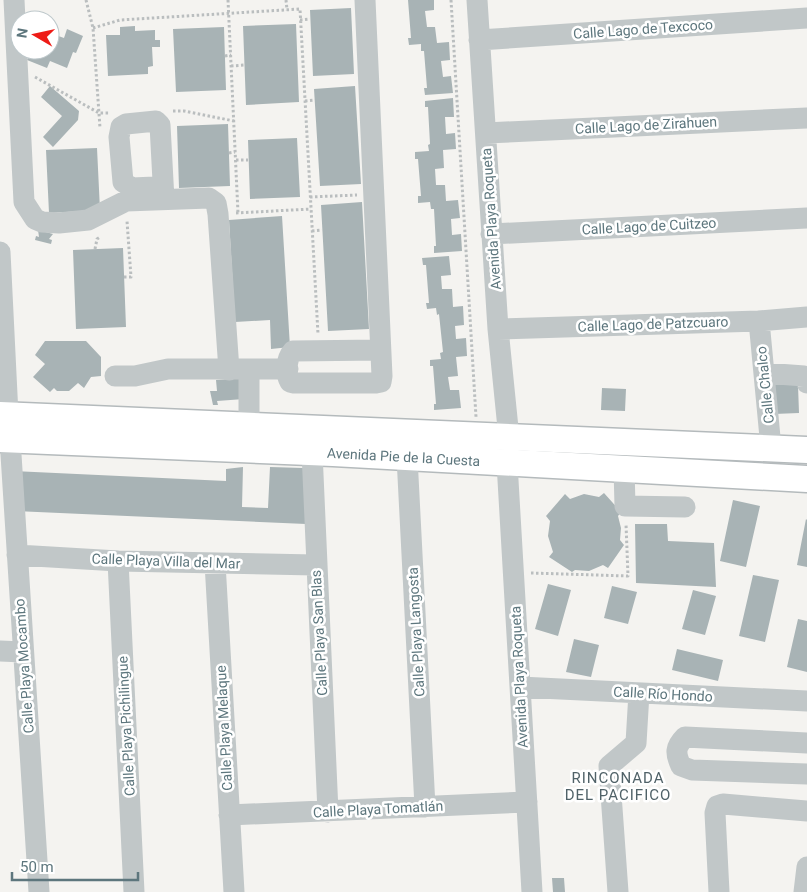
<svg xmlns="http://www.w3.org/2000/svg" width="807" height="892" font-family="Roboto,sans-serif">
	<rect width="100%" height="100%" fill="#f4f3f0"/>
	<path fill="#a8b3b5" d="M 408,0 L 434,0 L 434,10 L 425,11 L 427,27 L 435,27 L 437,43 L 449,42 L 450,60 L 441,61 L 443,77 L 451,76 L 453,93 L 425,95 L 424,88 L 427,88 L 424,51 L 421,51 L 421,44 L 409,45 L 408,38 L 411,38 Z
		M 351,8 L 354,74 L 313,76 L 310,10 Z
		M 296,24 L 299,102 L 246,105 L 243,26 Z
		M 135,26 L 135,31 L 155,30 L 155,40 L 160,40 L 160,47 L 152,47 L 153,66 L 148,67 L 148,74 L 108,76 L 106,35 L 120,35 L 120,27 Z
		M 224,27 L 226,90 L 176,92 L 173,29 Z
		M 67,29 L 83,36 L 76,53 L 73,52 L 67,68 L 50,61 L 47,68 L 27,60 L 30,53 L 23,50 L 50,50 L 50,33 L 64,38 Z
		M 50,86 L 79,111 L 78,120 L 53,147 L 43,137 L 62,116 L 41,97 Z
		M 355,86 L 361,184 L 320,186 L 314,89 Z
		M 453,98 L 454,117 L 445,117 L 446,134 L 455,133 L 456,149 L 443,150 L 444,168 L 435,169 L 436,185 L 445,185 L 446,201 L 458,200 L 460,218 L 451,219 L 452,235 L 461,234 L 462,251 L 434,253 L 434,246 L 436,246 L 434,209 L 431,209 L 430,202 L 418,203 L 418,196 L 421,196 L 418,159 L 415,159 L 415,152 L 429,151 L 428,145 L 430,144 L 428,107 L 425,107 L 425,101 Z
		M 228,124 L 230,186 L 179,188 L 177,126 Z
		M 297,138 L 300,197 L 250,199 L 248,140 Z
		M 97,148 L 100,210 L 49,213 L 46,150 Z
		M 362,202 L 369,329 L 328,331 L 321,205 Z
		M 282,216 L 290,347 L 271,349 L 270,320 L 235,322 L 229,220 Z
		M 38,230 L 53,234 L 49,239 L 52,240 L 51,244 L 35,240 L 36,236 L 39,237 Z
		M 123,248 L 126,327 L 76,329 L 73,250 Z
		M 449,256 L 451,275 L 441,276 L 442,289 L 452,289 L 453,307 L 463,306 L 464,325 L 455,326 L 456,339 L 466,338 L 467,356 L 456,357 L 458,376 L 448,377 L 450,390 L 459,390 L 461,408 L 434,410 L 434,404 L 436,404 L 433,366 L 430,366 L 430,360 L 441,359 L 440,353 L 443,352 L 439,314 L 437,315 L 436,308 L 427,309 L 426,303 L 429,303 L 426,265 L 423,265 L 422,258 Z
		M 45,341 L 86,341 L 101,357 L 101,376 L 91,377 L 84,388 L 78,383 L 69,391 L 57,391 L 54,388 L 50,392 L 33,377 L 45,364 L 35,355 Z
		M 772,377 L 798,385 L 799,413 L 774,414 Z
		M 242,378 L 244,399 L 217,401 L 218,405 L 213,405 L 210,391 L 217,391 L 216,380 Z
		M 602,388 L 626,389 L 625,411 L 601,410 Z
		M 243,467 L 242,507 L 268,508 L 270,467 L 303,468 L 306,524 L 15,511 L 13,471 L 226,481 L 226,469 Z
		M 604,493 L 621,512 L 618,516 L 621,528 L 620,540 L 624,545 L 608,568 L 603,565 L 589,571 L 575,570 L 572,572 L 549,557 L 553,552 L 548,536 L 550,521 L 546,516 L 565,494 L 570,499 L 584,494 L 599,497 Z
		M 733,500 L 760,506 L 746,567 L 720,561 Z
		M 806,519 L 807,520 L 807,567 L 797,565 Z
		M 635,524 L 667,524 L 668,541 L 714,543 L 716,587 L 636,583 Z
		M 753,575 L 779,580 L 765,642 L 739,636 Z
		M 548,584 L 571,590 L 558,636 L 535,629 Z
		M 612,586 L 637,592 L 628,624 L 604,618 Z
		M 693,590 L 716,596 L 705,635 L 682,629 Z
		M 798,619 L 807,621 L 807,672 L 787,667 Z
		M 574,639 L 599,645 L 591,677 L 566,672 Z
		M 677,649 L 723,660 L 718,681 L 672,670 Z
		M 552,878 L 564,878 L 565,892 L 553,892 Z"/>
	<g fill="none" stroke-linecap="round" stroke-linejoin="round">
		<g stroke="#b4babc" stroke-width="29">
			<g id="major">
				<path d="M 0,415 L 807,450"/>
				<path id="s1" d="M 0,439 L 333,453 L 807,479"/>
			</g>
		</g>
		<path stroke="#babebf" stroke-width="3" stroke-dasharray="2.5 2.5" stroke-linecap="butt" d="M 86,0 L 93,28 L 100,128
			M 228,0 L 238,213
			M 286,0 L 287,10
			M 451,0 L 476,417
			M 300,20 L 310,19
			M 93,28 L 120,20 L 300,9 L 318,334
			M 225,56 L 231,55
			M 231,66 L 245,65
			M 35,77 L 99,113 L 109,113
			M 305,101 L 315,100
			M 173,111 L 184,111 L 234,121
			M 229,153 L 235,152
			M 236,160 L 248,160
			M 310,197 L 357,195
			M 236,213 L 311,209
			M 312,231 L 322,230
			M 95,249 L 97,239 L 100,237
			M 124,277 L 131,277 L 127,221
			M 531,573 L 628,576 L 626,524"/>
		<path stroke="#c1c7c8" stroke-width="21" d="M 14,0 L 24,202 L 35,219 L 42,222 L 59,223 L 88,220 L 126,201 L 209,198 L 216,203 L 218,214 L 229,370
			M 365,0 L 382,376 L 381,382 L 376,383 L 294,383 L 290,382 C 285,373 286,359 293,351 L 380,350
			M 477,0 L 498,329 L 509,438 L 507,463 L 532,892
			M 479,40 L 807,18
			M 486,133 L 807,118
			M 155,187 L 132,188 L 123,182 L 119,137 L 121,127 L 126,124 L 156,121 L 160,125 L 164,200
			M 491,234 L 807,218
			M 0,252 L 8,415
			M 759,321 L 771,448
			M 498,329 L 759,321 L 807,317
			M 249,369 L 249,427
			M 764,373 L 804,376 L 807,383
			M 115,376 L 135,376 L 168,369 L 288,369
			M 10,439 L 39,892
			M 327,450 L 312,452 L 328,812
			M 407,457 L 425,807
			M 624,468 L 625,506 L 685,507
			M 17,555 L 118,561 L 315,565
			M 118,561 L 134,892
			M 215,563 L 234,892
			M 0,651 L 23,652
			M 520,687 L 807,701
			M 807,743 L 685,737 C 675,747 675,753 681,766 L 692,770 L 807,774
			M 229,815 L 527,802
			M 618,892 L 609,766 L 636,743 L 639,693
			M 719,892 L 715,813 L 717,806 L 723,804 L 807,811
			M 804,892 L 807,867"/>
		<use href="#major" stroke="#fff" stroke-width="26"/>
	</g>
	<g text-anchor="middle" stroke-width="5" stroke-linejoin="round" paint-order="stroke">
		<g font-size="14" fill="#5d767d" stroke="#fff">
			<text transform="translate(643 29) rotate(-4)" y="5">Calle Lago de Texcoco</text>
			<text transform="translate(646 125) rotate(-3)" y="5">Calle Lago de Zirahuen</text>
			<text transform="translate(491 219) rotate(-94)" y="5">Avenida Playa Roqueta</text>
			<text transform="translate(649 226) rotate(-3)" y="5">Calle Lago de Cuitzeo</text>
			<text transform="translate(653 324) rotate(-2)" y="5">Calle Lago de Patzcuaro</text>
			<text transform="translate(765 385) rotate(-96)" y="5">Calle Chalco</text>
			<text dy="5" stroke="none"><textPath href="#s1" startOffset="404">Avenida Pie de la Cuesta</textPath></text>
			<text transform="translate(166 561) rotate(2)" y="5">Calle Playa Villa del Mar</text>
			<text transform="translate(416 632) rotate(-93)" y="5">Calle Playa Langosta</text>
			<text transform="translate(319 633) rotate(-93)" y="5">Calle Playa San Blas</text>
			<text transform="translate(24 666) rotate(-94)" y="5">Calle Playa Mocambo</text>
			<text transform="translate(519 677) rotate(-93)" y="5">Avenida Playa Roqueta</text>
			<text transform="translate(663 694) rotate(3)" y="5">Calle Río Hondo</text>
			<text transform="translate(126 726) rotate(-93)" y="5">Calle Playa Pichilingue</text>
			<text transform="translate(224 728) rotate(-93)" y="5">Calle Playa Melaque</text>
			<text transform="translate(378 809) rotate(-3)" y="5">Calle Playa Tomatlán</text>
		</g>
		<g font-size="15" letter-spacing="1" fill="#506268" stroke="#fff">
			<text x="618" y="783">RINCONADA<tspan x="618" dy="17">DEL PACIFICO</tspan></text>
		</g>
	</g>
	<g transform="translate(35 35) rotate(279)"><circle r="24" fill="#ffffff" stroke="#bec8cb"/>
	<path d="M0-4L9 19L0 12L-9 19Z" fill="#ee1b16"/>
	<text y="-8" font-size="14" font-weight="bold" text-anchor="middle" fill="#5d767d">N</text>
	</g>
	<path d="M12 872v8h126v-8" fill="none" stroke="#5d767d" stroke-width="2.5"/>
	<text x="20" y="872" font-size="15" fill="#5d767d" stroke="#ffffff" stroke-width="4" paint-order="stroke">50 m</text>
</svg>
